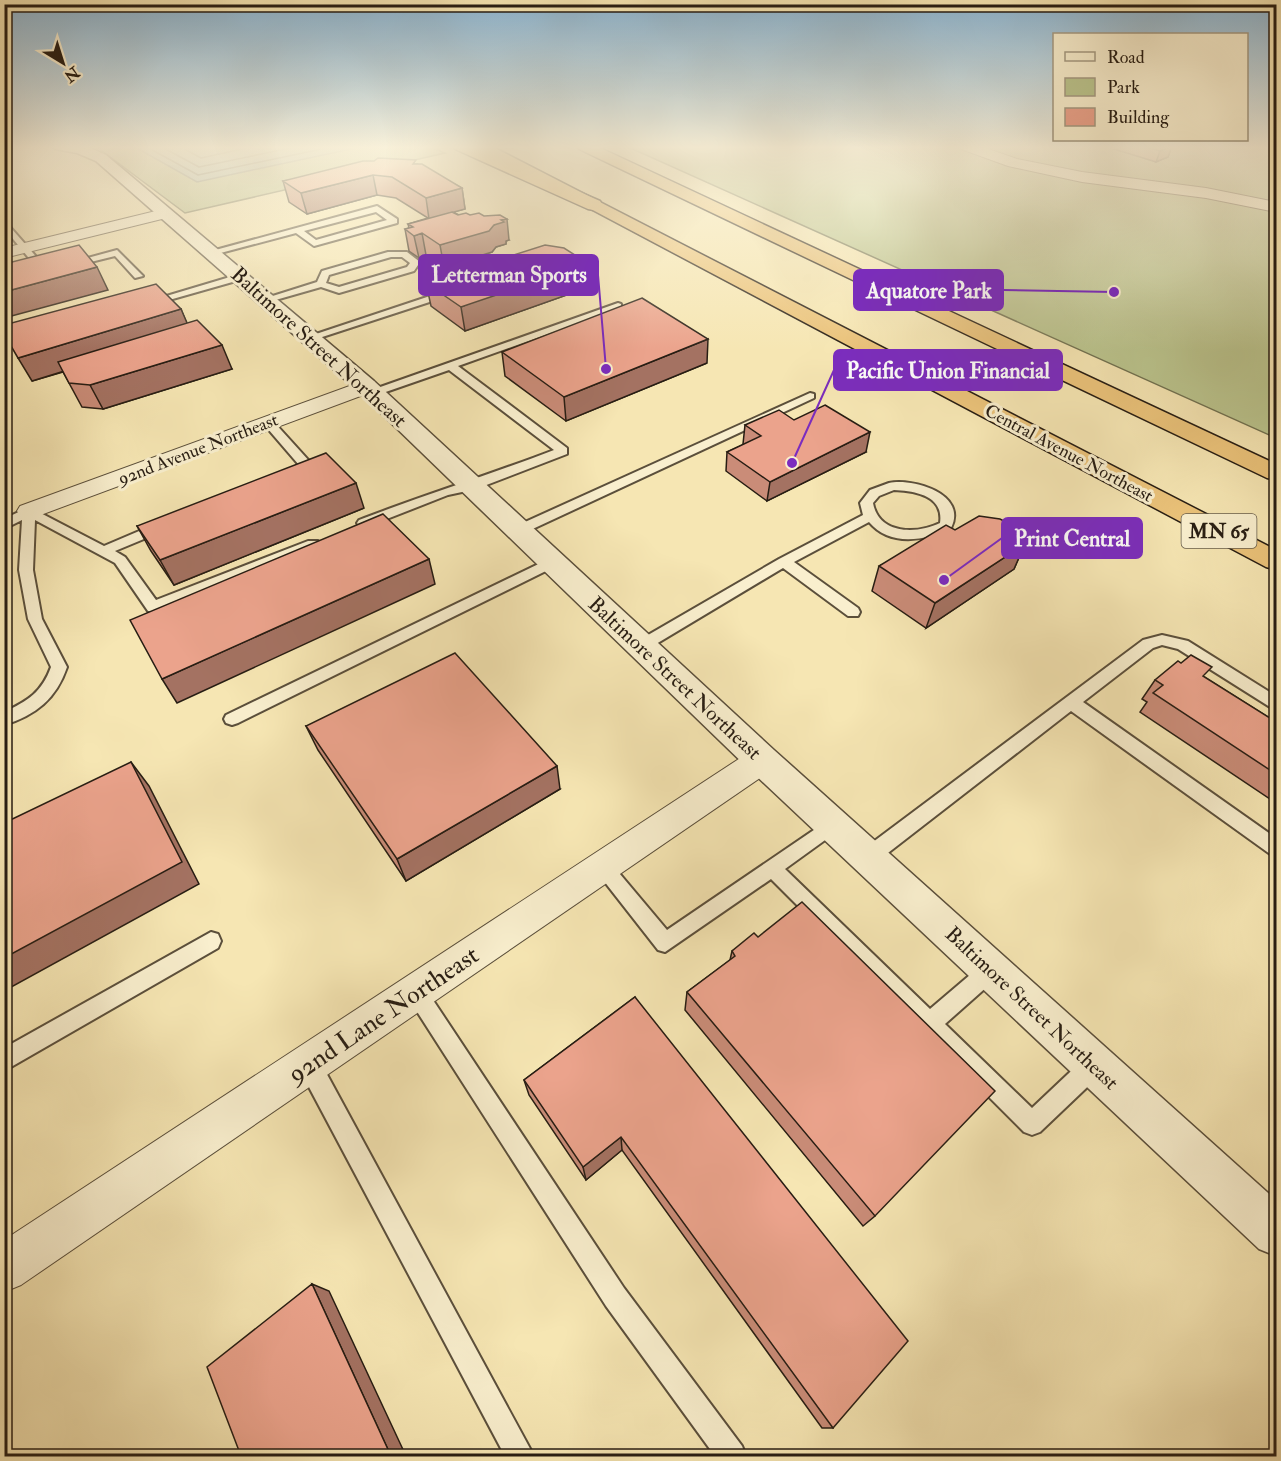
<svg xmlns="http://www.w3.org/2000/svg" width="1281" height="1461" font-family="'IM FELL Double Pica',serif">
	<rect width="100%" height="100%" fill="#f6e6b3"/>
	<filter id="stains"><feTurbulence type="fractalNoise" baseFrequency=".00333" numOctaves="4"/><feColorMatrix values="0 0 0 0 .2 0 0 0 0 .09 0 0 0 0 .02 0 0 0 .5 -.17"/></filter>
	<radialGradient id="worn" r=".72"><stop offset=".6" stop-color="#630" stop-opacity="0"/><stop offset="1" stop-color="#630" stop-opacity=".3"/></radialGradient>
	<path fill="#bbc58e" stroke="#717150" stroke-width="1.5" d="M 91,146 L 429,146 L 445,153 L 185,213 L 98,148 Z
		M 626,146 L 1276,146 L 1276,438 Z"/>
	<path fill="#a3bcb8" stroke="#717c76" stroke-width="1.5" d="M 133,146 L 365,146 L 197,182 Z"/>
	<g fill="none" stroke-linecap="round" stroke-linejoin="round">
		<path stroke="#656c66" stroke-width="1.5" d="M 145,146 L 198,175 L 336,146
			M 160,146 L 199,167 L 300,146
			M 179,146 L 201,158 L 256,146"/>
		<g stroke="#5b4f3b" stroke-width="4">
			<path id="service" d="M 377,206 L 397,219 L 397,223 L 314,246 L 296,233 L 213,255 L 208,252 ZM 376,212 L 387,220 L 316,240 L 304,231 Z
				M 4,220 L 47,269 L 117,250 L 143,276 L 135,278 L 115,256 L 42,274 L 4,228 Z
				M 388,252 L 407,252 L 420,262 L 414,271 L 339,293 L 321,287 L 265,303 L 260,300 L 317,282 L 322,271 ZM 391,257 L 402,257 L 410,263 L 407,267 L 339,287 L 326,283 L 329,275 Z
				M 240,274 L 243,275 L 243,279 L 148,306 L 143,303 Z
				M 451,289 L 456,292 L 454,294 L 313,340 L 304,338 Z
				M 618,303 L 621,304 L 621,308 L 458,366 L 567,448 L 567,454 L 476,489 L 448,495 L 369,526 L 359,526 L 357,523 L 359,520 C 424,495 489,475 554,450 L 449,370 L 377,395 L 369,395 L 369,391 Z
				M 30,332 L 35,335 L 34,337 L 4,345 L 4,339 Z
				M 810,393 L 814,394 L 814,398 L 524,533 L 519,534 L 512,530 L 514,527 Z
				M 268,418 L 272,420 L 311,463 L 313,466 C 308,472 295,477 288,475 L 286,472 L 299,465 L 262,422 Z
				M 889,483 C 913,478 968,494 951,528 C 925,541 890,547 869,522 L 794,562 L 858,608 L 860,612 L 858,616 L 848,616 L 783,568 L 646,650 L 636,650 L 633,646 L 636,642 L 779,559 L 863,515 L 860,503 L 870,490 ZM 894,490 C 916,491 944,496 940,523 C 917,534 879,535 873,503 L 879,496 Z
				M 29,507 L 104,546 L 158,523 L 168,523 L 170,526 L 168,529 L 115,551 L 125,557 L 156,600 L 308,541 L 318,541 L 320,544 L 318,547 L 153,612 L 148,611 L 115,563 L 35,520 L 33,570 L 42,619 L 67,667 C 56,699 36,715 4,725 L 4,712 C 28,701 42,692 51,667 L 28,619 L 19,570 L 22,520 L 4,529 L 4,519 Z
				M 553,557 L 560,562 L 558,565 L 238,723 L 232,725 L 226,723 L 224,719 L 226,715 Z
				M 1162,635 L 1188,641 L 1276,696 L 1276,709 L 1270,707 L 1178,649 L 1162,645 L 1153,648 L 1083,702 L 1276,838 L 1276,856 L 1270,854 L 1071,711 L 875,863 L 868,865 L 861,863 L 859,857 L 861,851 L 1143,640 Z
				M 833,817 L 839,820 L 842,825 L 839,830 L 785,869 L 930,1009 L 984,963 L 991,960 L 998,963 L 1001,970 L 998,977 L 945,1024 L 1032,1108 L 1086,1057 L 1094,1054 L 1102,1057 L 1105,1065 L 1102,1073 L 1040,1132 L 1032,1135 L 1024,1132 L 771,879 L 665,952 L 658,950 L 593,867 L 595,861 L 602,859 L 609,861 L 667,930 Z
				M 211,932 L 218,934 L 221,941 L 218,948 L 4,1071 L 4,1048 Z
				M 416,982 L 423,985 L 624,1288 L 742,1446 L 746,1456 L 715,1456 L 606,1306 L 409,999 L 406,992 L 409,985 Z
				M 309,1053 L 317,1056 L 534,1456 L 505,1456 L 301,1072 L 298,1064 L 301,1056 Z"/>
		</g>
		<g stroke="#5b4f3b" stroke-width="2">
			<path id="minor" d="M 959,146 L 980,146 L 1017,159 L 1082,172 L 1206,188 L 1276,202 L 1276,212 L 1206,198 L 1082,182 L 1008,166 L 961,149 Z
				M 164,209 L 172,214 L 170,217 L 4,258 L 4,248 Z
				M 366,380 L 374,381 L 377,386 L 374,391 L 38,516 L 29,519 L 20,516 L 17,511 L 20,506 Z
				M 762,747 L 773,751 L 778,760 L 773,769 L 21,1285 L 4,1292 L 4,1240 L 751,751 Z"/>
		</g>
		<g stroke="#5b4f3b" stroke-width="3">
			<path id="tertiary" d="M 53,146 L 86,146 L 106,155 L 374,381 L 774,750 L 1276,1200 L 1276,1256 L 1259,1249 L 750,770 L 358,391 L 96,161 L 77,153 L 55,149 Z"/>
		</g>
		<g stroke="#271d13" stroke-width="3">
			<path id="trunk" d="M 472,146 L 491,146 L 1276,550 L 1276,570 L 1266,567 Z
				M 577,146 L 596,146 L 1276,464 L 1276,480 L 1267,478 L 579,149 Z"/>
		</g>
		<g stroke="#271d13" stroke-width="3">
			<path id="motorway" d="M 453,146 L 473,146 L 600,201 L 602,205 L 594,210 L 588,209 L 455,149 Z"/>
		</g>
		<use href="#service" fill="#f9efce" fill-rule="evenodd"/>
		<use href="#minor" fill="#f9efce" fill-rule="evenodd"/>
		<use href="#tertiary" fill="#f9efce" fill-rule="evenodd"/>
		<use href="#trunk" fill="#ebc37a" fill-rule="evenodd"/>
		<use href="#motorway" fill="#ebc37a" fill-rule="evenodd"/>
	</g>
	<path fill="#ca8c78" stroke="#271d13" stroke-width="1.5" d="M 1116,146 L 1172,146 L 1168,157 L 1156,162 L 1114,149 Z
		M 417,164 L 462,188 L 465,209 L 453,212 L 509,240 L 506,241 L 506,244 L 496,247 L 492,252 L 444,267 L 426,255 L 419,258 L 409,251 L 405,229 L 409,228 L 408,224 L 428,218 L 396,198 L 377,195 L 307,214 L 289,202 L 283,181 Z
		M 580,279 L 578,291 L 465,331 L 431,306 L 426,283 Z
		M 181,309 L 187,324 L 232,369 L 103,409 L 82,407 L 63,372 L 32,381 Z
		M 502,352 L 707,363 L 566,421 L 505,376 Z
		M 794,420 L 866,452 L 767,501 L 726,471 L 727,452 L 743,445 L 743,444 L 745,425 Z
		M 364,508 L 174,585 L 151,551 L 137,526 Z
		M 955,530 L 1025,544 L 1014,569 L 926,628 L 872,591 L 879,566 Z
		M 1204,677 L 1276,722 L 1276,803 L 1140,712 L 1147,702 L 1142,699 L 1155,680 Z
		M 306,726 L 560,789 L 406,881 L 318,750 Z
		M 1276,805 L 1276,814 L 1271,811 Z
		M 758,937 L 875,1216 L 863,1226 L 685,1010 L 687,992 L 730,960 L 732,951 Z
		M 635,997 L 833,1428 L 822,1428 L 622,1150 L 586,1180 L 529,1095 L 524,1080 Z"/>
	<path fill="#a47262" stroke="#271d13" stroke-width="1.5" d="M 1172,146 L 1168,157 L 1156,162 L 1160,151 Z
		M 373,175 L 377,195 L 307,214 L 301,193 Z
		M 462,188 L 465,209 L 429,219 L 426,198 Z
		M 507,219 L 509,240 L 506,241 L 506,244 L 496,247 L 492,252 L 444,267 L 440,245 L 494,225 L 501,220 Z
		M 422,233 L 426,255 L 419,258 L 414,236 Z
		M 578,257 L 580,279 L 578,291 L 465,331 L 461,307 Z
		M 97,267 L 108,290 L 4,318 L 4,292 Z
		M 181,309 L 191,332 L 32,381 L 18,358 Z
		M 708,339 L 707,363 L 566,421 L 564,397 Z
		M 222,345 L 232,369 L 103,409 L 90,385 Z
		M 870,432 L 866,452 L 767,501 L 770,482 Z
		M 356,483 L 364,508 L 174,585 L 160,560 Z
		M 1025,544 L 1014,569 L 926,628 L 935,603 Z
		M 429,559 L 435,584 L 177,703 L 162,679 Z
		M 131,762 L 149,786 L 199,884 L 4,991 L 4,958 Z
		M 557,766 L 560,789 L 406,881 L 397,859 Z
		M 621,1137 L 622,1150 L 586,1180 L 583,1167 Z
		M 312,1284 L 329,1291 L 406,1456 L 391,1456 Z"/>
	<path fill="#eba38c" stroke="#271d13" stroke-width="1.5" d="M 1142,146 L 1172,146 L 1160,151 Z
		M 378,158 L 416,160 L 413,164 L 422,164 L 462,188 L 426,198 L 392,177 L 373,175 L 301,193 L 283,181 L 363,161 L 374,161 Z
		M 452,212 L 458,215 L 466,213 L 470,215 L 479,213 L 484,216 L 500,215 L 507,219 L 501,220 L 504,222 L 494,225 L 489,231 L 440,245 L 422,233 L 414,236 L 405,229 L 413,227 L 408,224 Z
		M 79,245 L 97,267 L 4,292 L 4,264 Z
		M 545,245 L 564,248 L 578,257 L 576,268 L 461,307 L 426,283 Z
		M 156,284 L 181,309 L 18,358 L 4,334 L 4,325 Z
		M 642,298 L 708,339 L 564,397 L 502,352 Z
		M 197,320 L 222,345 L 90,385 L 69,383 L 58,362 Z
		M 825,405 L 870,432 L 770,482 L 727,452 L 761,436 L 745,425 L 779,410 L 794,420 Z
		M 326,453 L 356,483 L 160,560 L 137,526 Z
		M 383,514 L 429,559 L 162,679 L 130,620 Z
		M 979,516 L 1000,519 L 1019,529 L 1025,544 L 935,603 L 879,566 L 946,525 L 955,530 Z
		M 455,653 L 557,766 L 397,859 L 306,726 Z
		M 1191,655 L 1212,667 L 1203,676 L 1276,722 L 1276,774 L 1153,693 L 1163,685 L 1155,680 L 1178,661 L 1181,663 Z
		M 131,762 L 182,862 L 4,958 L 4,823 Z
		M 802,902 L 995,1091 L 875,1216 L 687,992 L 735,956 L 732,951 L 754,933 L 758,937 Z
		M 635,997 L 908,1341 L 833,1428 L 621,1137 L 583,1167 L 524,1080 Z
		M 312,1284 L 391,1456 L 241,1456 L 207,1367 Z"/>
	<linearGradient id="sky" x2="0" y2="1"><stop stop-color="#8cb7d5"/><stop offset="0.42" stop-color="#fbf4dd"/><stop offset="1" stop-color="#fbf4dd" stop-opacity="0"/></linearGradient>
	<rect width="1281" height="351" fill="url(#sky)"/>
	<g text-anchor="middle" stroke-width="6" stroke-linejoin="round" paint-order="stroke">
		<g font-size="18" fill="#271d13" stroke="#f9efce">
			<text transform="translate(198 449) rotate(-21)" y="6">92nd Avenue Northeast</text>
			<text transform="translate(1069 453) rotate(28)" y="6">Central Avenue Northeast</text>
		</g>
		<rect fill="#f9efce" stroke="#665c4b" stroke-width="1.5" x="1181.5" y="514" width="75" height="34" rx="4.5"/>
		<g font-size="20" font-weight="bold" fill="#271d13">
			<text x="1219" y="538">MN 65</text>
		</g>
		<g font-size="21" fill="#271d13" stroke="#f9efce">
			<text transform="translate(319 347) rotate(42)" y="7">Baltimore Street Northeast</text>
			<text transform="translate(675 678) rotate(43)" y="7">Baltimore Street Northeast</text>
			<text transform="translate(1032 1008) rotate(43)" y="7">Baltimore Street Northeast</text>
		</g>
		<g font-size="26" fill="#271d13" stroke="#f9efce">
			<text transform="translate(383 1014) rotate(-34)" y="9">92nd Lane Northeast</text>
		</g>
	</g>
	<path fill="none" stroke="#7b2cbf" stroke-width="2" d="M606 369L598 275M1114 292L1003 290M792 463L834 370M944 580L1002 538"/>
	<g fill="#7b2cbf" stroke="#f9efce" stroke-width="2">
		<circle cx="606" cy="369" r="6"/>
		<circle cx="1114" cy="292" r="6"/>
		<circle cx="792" cy="463" r="6"/>
		<circle cx="944" cy="580" r="6"/>
	</g>
	<g fill="#7b2cbf" stroke="#7b2cbf" stroke-width="2">
		<rect x="419" y="255" width="179" height="40" rx="6"/>
		<rect x="854" y="270" width="149" height="40" rx="6"/>
		<rect x="834" y="350" width="228" height="40" rx="6"/>
		<rect x="1002" y="518" width="140" height="40" rx="6"/>
	</g>
	<g font-size="22" text-anchor="middle" font-weight="bold" fill="#fff">
		<text x="509" y="282">Letterman Sports</text>
		<text x="929" y="298">Aquatore Park</text>
		<text x="948" y="378">Pacific Union Financial</text>
		<text x="1072" y="546">Print Central</text>
	</g>
	<rect width="1281" height="1461" fill="none" stroke="#f6e6b3" stroke-width="24"/>
	<rect x="6" y="6" width="1269" height="1449" fill="none" stroke="#271d13" stroke-width="3"/>
	<rect x="12" y="12" width="1257" height="1437" fill="none" stroke="#271d13" stroke-width="1.5"/>
	<rect x="1053" y="33" width="195" height="108" fill="#f9efce" stroke="#a59b83" stroke-width="1.5"/>
	<rect x="1065" y="52" width="30" height="9" fill="#f9efce" stroke="#a59b83" stroke-width="1.5"/>
	<text x="1107" y="63" font-size="18" fill="#271d13">Road</text>
	<rect x="1065" y="78" width="30" height="18" fill="#bbc58e" stroke="#a59b83" stroke-width="1.5"/>
	<text x="1107" y="93" font-size="18" fill="#271d13">Park</text>
	<rect x="1065" y="108" width="30" height="18" fill="#eba38c" stroke="#a59b83" stroke-width="1.5"/>
	<text x="1107" y="123" font-size="18" fill="#271d13">Building</text>
	<g transform="translate(63 63) rotate(142)" stroke="#f9efce" stroke-width="4.5" paint-order="stroke">
	<path d="M0-4.5L10 22L0 15L-10 22Z" fill="#271d13"/>
	<text y="-9" font-size="16" font-weight="bold" text-anchor="middle" fill="#271d13">N</text>
	</g>
	<rect width="100%" height="100%" filter="url(#stains)"/>
	<rect width="100%" height="100%" fill="url(#worn)"/>
</svg>
